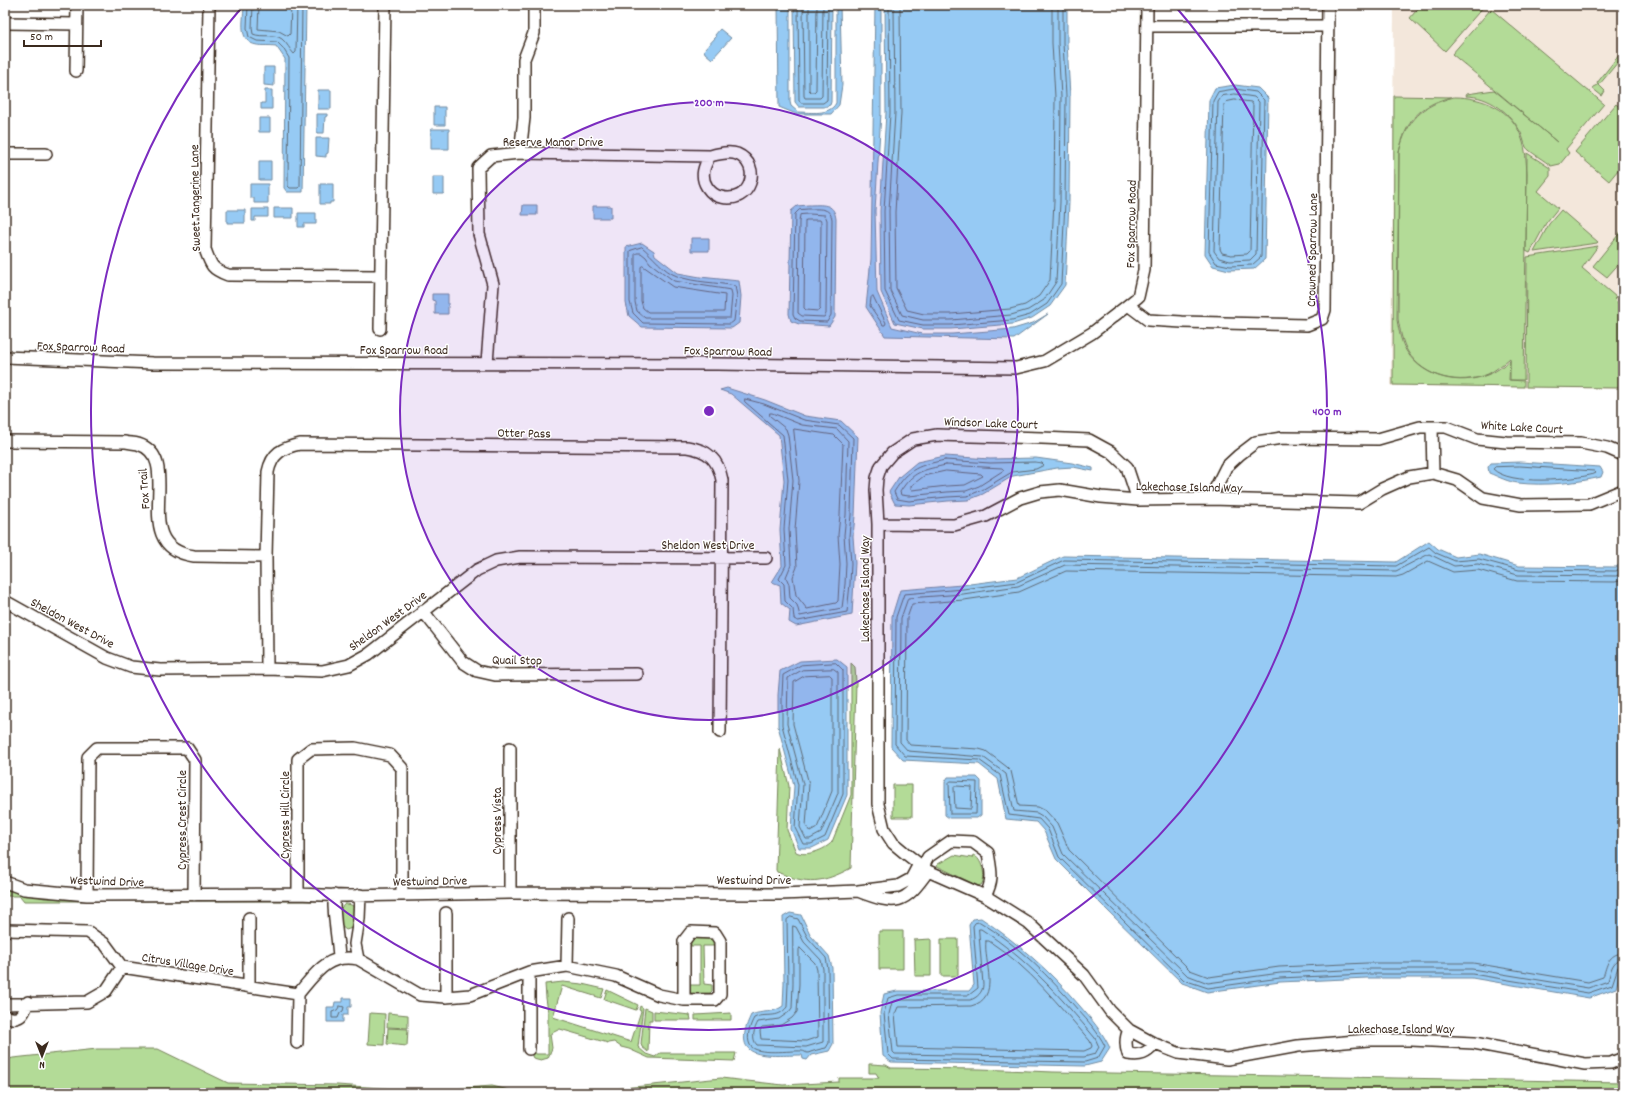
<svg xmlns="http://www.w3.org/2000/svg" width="1628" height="1098" font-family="Dekko,sans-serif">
	<rect width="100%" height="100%" fill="#fff"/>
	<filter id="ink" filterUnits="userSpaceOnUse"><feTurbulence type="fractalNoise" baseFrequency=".025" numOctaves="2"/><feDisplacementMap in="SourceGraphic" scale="8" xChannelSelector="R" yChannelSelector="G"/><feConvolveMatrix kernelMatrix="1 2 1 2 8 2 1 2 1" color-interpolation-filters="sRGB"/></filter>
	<g filter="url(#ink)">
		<path fill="#f3e7db" d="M 1394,5 L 1623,5 L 1623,389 L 1391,386 Z"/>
		<path fill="#b3db97" stroke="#77825a" d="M 1421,5 L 1485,5 L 1445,51 L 1410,18 Z
			M 1491,9 L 1604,104 L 1566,149 L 1569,153 L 1560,164 L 1551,166 C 1547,162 1528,151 1526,147 C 1524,143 1523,137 1521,133 C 1511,113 1489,96 1466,96 L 1467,94 L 1494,90 L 1557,142 L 1452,54 Z
			M 1623,50 L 1623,56 L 1599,85 L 1605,91 L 1602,96 L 1592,88 L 1598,85 L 1597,83 Z
			M 1394,96 L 1451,97 C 1420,105 1405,121 1399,153 L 1397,320 C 1399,331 1401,343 1407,352 C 1424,378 1459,386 1487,375 C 1496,372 1503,366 1510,360 L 1509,380 L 1524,381 L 1524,387 L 1393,385 Z
			M 1454,97 C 1482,97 1513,109 1522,139 C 1526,150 1526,161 1527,173 L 1524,380 L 1510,380 L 1510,358 C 1503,364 1496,370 1488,374 C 1460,386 1424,378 1408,352 C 1402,342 1400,330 1398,319 L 1399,152 C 1407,120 1422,105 1454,97 Z
			M 1616,104 L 1623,110 L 1623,164 L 1609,181 L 1575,152 Z
			M 1527,153 L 1550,168 L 1550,176 L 1538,191 L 1558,208 L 1546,223 L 1530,253 L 1526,251 Z
			M 1561,210 L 1598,242 L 1597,243 L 1534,252 L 1549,224 Z
			M 1623,229 L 1623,259 L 1607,277 L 1593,266 Z
			M 1598,246 L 1582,268 L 1616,297 L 1614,299 L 1619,304 L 1623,305 L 1623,388 L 1526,387 L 1527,257 Z
			M 851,663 L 855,667 L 856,682 L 851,868 C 823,883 807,885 777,872 L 776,870 L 780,749 L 789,786 L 787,830 L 796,852 C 806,857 825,850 832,842 L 851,795 Z
			M 893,785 L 912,785 L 912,817 L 893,817 Z
			M 954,855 L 972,858 L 973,855 C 982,858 987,878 981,885 L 978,886 L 937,866 L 938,864 Z
			M 5,887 L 44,898 L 319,899 L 322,901 L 24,901 L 20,896 L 5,896 Z
			M 345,904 C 361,904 355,918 352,928 L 346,930 L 341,926 C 339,916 337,910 345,904 Z
			M 879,931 L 903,931 L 903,969 L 879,969 Z
			M 691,937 L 714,937 L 713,946 L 703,946 L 704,984 L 712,985 L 712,991 L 710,993 L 690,993 L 688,991 L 688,987 L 690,985 L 700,985 L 700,946 L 691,946 Z
			M 931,939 L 931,976 L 915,976 L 914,940 Z
			M 941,939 L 958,939 L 958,976 L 941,976 Z
			M 563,982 L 582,984 L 604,989 L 601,998 L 562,986 L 553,1017 L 631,1042 L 641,1011 L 639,1010 L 640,1006 L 643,1008 L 638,1047 L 646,1054 L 655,1057 L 660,1053 L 736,1053 L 734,1061 L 649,1058 L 629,1049 L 621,1047 L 614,1042 L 608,1043 L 560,1029 L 550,1034 L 552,1048 L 548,1058 L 541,1060 L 533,1058 L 532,1056 L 532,1052 L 535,1052 L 536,1054 L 548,1054 L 548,1012 L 546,998 L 545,984 Z
			M 607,990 L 638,1005 L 636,1010 L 604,999 Z
			M 645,1008 L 652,1011 L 652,1020 L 649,1020 L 648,1052 L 642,1047 L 641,1044 Z
			M 654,1011 L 690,1015 L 691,1020 L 654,1020 Z
			M 370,1013 L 385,1014 L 384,1045 L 368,1044 Z
			M 388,1013 L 408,1015 L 408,1028 L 387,1027 Z
			M 731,1013 L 731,1020 L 695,1020 L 695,1015 Z
			M 388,1028 L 408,1029 L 407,1046 L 387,1044 Z
			M 97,1049 L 158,1049 L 228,1083 L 337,1085 L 425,1091 L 492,1086 L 513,1091 L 614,1089 L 721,1078 L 783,1085 L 839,1082 L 839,1078 L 879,1078 L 876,1073 L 869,1073 L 869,1064 L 871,1064 L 886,1065 L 891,1068 L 980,1069 L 1053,1072 L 1623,1082 L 1623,1093 L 5,1093 L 5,1060 L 13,1058 Z"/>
		<path fill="#96caf4" stroke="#728a9e" d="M 244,5 L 306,5 L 303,192 L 287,192 L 284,188 L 285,59 L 276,46 C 269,45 263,46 257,45 C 237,42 244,19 244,5 Z
			M 778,5 L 790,5 L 790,102 L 791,106 L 798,112 C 811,112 829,116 836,103 L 836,5 L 840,5 L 842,85 L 839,105 L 831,114 L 796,114 L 779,107 Z
			M 794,5 L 832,5 L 831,102 L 830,105 L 824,107 L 799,107 L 795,102 Z
			M 875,5 L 881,5 L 881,113 L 875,211 L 877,292 L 892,327 L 922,334 L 952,334 L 1013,329 L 1033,323 L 1048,314 L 1014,339 L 885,336 L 866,307 L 871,259 Z
			M 885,5 L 1067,5 L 1067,43 L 1070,96 L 1069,202 L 1065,285 L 1050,306 L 1032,318 L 1013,324 L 951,329 L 923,329 L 895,323 L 881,292 L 880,211 L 886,113 Z
			M 720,29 L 731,38 L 712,59 L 705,53 L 704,50 L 716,37 L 715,35 Z
			M 264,67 L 274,67 L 274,86 L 264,85 Z
			M 1235,85 L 1258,88 L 1268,98 L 1265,259 L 1254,269 L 1229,270 L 1213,266 L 1205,254 L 1209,100 L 1215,88 Z
			M 265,90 L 272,90 L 272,109 L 261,109 L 261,103 L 265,103 Z
			M 318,90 L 331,90 L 331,109 L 318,109 Z
			M 434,107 L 445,107 L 445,125 L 434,125 Z
			M 317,114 L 327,114 L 327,116 L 325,117 L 324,133 L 317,133 Z
			M 259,118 L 270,118 L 270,132 L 259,132 Z
			M 431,129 L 449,129 L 449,149 L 431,149 Z
			M 316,138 L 329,138 L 328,153 L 326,154 L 326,157 L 316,156 Z
			M 259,161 L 271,161 L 271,180 L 259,180 Z
			M 433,177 L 444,177 L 444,194 L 433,194 Z
			M 250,184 L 268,184 L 268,203 L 254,203 L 254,198 L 250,198 Z
			M 320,184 L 333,184 L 333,202 L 330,202 L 330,204 L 320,204 Z
			M 523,205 L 537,205 L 537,215 L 522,215 Z
			M 808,205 C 822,205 834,202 836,219 L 835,317 L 829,326 L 799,324 L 791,321 L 789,314 L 791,211 L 797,206 Z
			M 593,206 L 611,206 L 611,218 L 593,218 Z
			M 274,208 L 293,208 L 293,218 L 274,218 Z
			M 252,209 L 268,209 L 268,217 L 255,217 L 255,221 L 252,221 Z
			M 227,210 L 245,210 L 245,223 L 227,223 Z
			M 298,213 L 316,213 L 316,224 L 304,224 L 304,227 L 298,227 Z
			M 691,238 L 709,238 L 709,251 L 691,251 Z
			M 642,243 L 654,251 L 655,255 L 678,273 L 700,277 L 739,281 L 741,296 L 739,323 L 732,328 L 642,327 L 629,316 L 626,303 L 626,247 Z
			M 432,294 L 448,294 L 448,314 L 435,314 L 435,301 L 432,300 Z
			M 727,388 L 765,400 L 805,416 L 841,421 L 858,437 L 855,516 L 853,536 L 855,563 L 852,615 L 796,626 L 789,622 L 790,610 L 781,603 L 780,585 L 772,582 L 782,566 L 780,530 L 784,480 L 779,435 L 731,394 L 720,390 Z
			M 945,456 L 990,459 L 1036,458 L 1072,463 L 1093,468 L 1093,471 L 1073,467 L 1057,468 L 1013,476 L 983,494 L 968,500 L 948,501 L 909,505 L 895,504 L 889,492 L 899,477 L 917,462 Z
			M 1520,462 L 1600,467 L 1603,472 L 1601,477 C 1576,483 1544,486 1518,483 C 1508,482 1499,477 1489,473 L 1488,467 L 1491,463 Z
			M 1429,541 L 1438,549 L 1456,557 L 1479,554 L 1519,566 L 1616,567 L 1623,562 L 1623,962 L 1616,988 L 1589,998 L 1472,978 L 1367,978 L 1280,982 L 1207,992 L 1182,983 L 1109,912 L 1056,859 L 1044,831 L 1036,822 L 1006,819 L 998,779 L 979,764 L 903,760 L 891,747 L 892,616 L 900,590 L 962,585 L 1017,578 L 1063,556 L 1396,562 Z
			M 837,659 L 847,667 L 847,795 L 828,840 L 812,848 L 799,848 L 791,829 L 794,786 L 778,726 L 778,695 L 780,671 L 800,661 Z
			M 948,777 L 977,777 L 981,781 L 981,815 L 977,818 L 949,818 L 945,815 L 945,782 Z
			M 790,913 L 801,915 L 811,936 L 829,956 L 832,968 L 833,1044 L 829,1051 L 811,1055 L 807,1060 L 803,1059 L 802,1055 C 770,1055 728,1063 751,1015 C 763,1010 772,1014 783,1006 L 784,983 L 783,917 Z
			M 981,918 C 1018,943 1050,971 1079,1005 C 1091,1019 1102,1031 1110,1048 L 1101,1062 L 1085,1066 L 891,1062 L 883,1056 L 880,1013 L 884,994 L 897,991 L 969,991 L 974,985 L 969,925 L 973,919 Z
			M 343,998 L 351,998 L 351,1007 L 348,1007 L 348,1015 L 343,1015 L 343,1022 L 327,1022 L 327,1007 L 334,1007 L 335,1002 L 343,1002 Z"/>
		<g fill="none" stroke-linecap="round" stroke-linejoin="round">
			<path stroke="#5f6a74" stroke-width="1" d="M 248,5 L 247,28 L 249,37 L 257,41 L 277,42 L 283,48 L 289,58 L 288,186 L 290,188 L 298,188 L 300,186 L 302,5
				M 253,5 L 252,28 L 253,34 C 262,38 274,33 282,39 C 287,43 290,50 294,54 L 296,52 L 297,5
				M 259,5 L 258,29 L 279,31 L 288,36 L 290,34 L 291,5
				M 798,5 L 799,100 L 801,103 L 823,103 L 827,100 L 828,5
				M 803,5 L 804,96 L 805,98 L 820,98 L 822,96 L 823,5
				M 809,5 L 809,90 L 811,92 L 814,92 L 816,90 L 817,5
				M 889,5 L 890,113 L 884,211 L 885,291 L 899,320 L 923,325 L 951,325 L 1012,320 L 1030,315 L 1047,304 L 1061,284 L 1065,202 L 1066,96 L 1063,43 L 1063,5
				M 894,5 L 895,113 L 889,211 L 890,290 L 902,315 L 923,320 L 951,320 L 1011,315 L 1028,310 L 1044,300 L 1056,282 L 1060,202 L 1061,97 L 1058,43 L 1058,5
				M 900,5 L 901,113 L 895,212 L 896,288 L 907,310 L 924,314 L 951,314 L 1010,309 L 1025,305 L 1039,296 L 1050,280 L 1054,201 L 1055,97 L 1052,43 L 1052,5
				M 1235,89 L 1256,92 L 1264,100 L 1261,257 L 1252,265 L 1230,266 L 1216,263 L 1209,252 L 1213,101 L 1218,92 Z
				M 1235,94 L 1254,97 L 1259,102 L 1256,254 L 1250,260 L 1230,261 L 1219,258 L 1214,251 L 1218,102 L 1222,96 Z
				M 1235,100 L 1251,102 L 1253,105 L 1250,251 L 1247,254 L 1231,255 L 1222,253 L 1220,249 L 1224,104 L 1226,102 Z
				M 808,209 C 819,209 830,207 832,219 L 831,315 L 827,322 L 800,321 L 795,318 L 793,314 L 795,214 L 799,210 Z
				M 809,214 L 825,215 L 827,220 L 826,314 L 824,317 L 802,316 L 798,313 L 799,222 L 800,215 Z
				M 806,220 L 820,220 L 821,222 L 820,309 L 818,311 L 806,310 L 804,308 L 805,222 Z
				M 642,247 C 653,256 663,271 677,276 C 695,283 717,282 735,286 L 737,296 L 734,321 L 730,324 L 643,323 L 633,313 L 630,302 L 630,251 Z
				M 637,253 L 641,253 L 646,257 L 650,263 L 674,281 L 731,290 L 732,296 L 730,318 L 645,318 L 637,311 L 635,302 L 635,255 Z
				M 643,266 L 673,287 L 725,295 L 724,312 L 648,312 L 643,308 L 641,301 L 641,267 Z
				M 873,296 L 886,323 L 885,325 L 883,325 L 870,306 L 871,298 Z
				M 745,399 L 764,404 L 804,420 L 839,425 L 853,438 L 851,515 L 849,536 L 851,563 L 850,584 L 847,612 L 798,621 L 794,619 L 793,609 L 785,601 L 784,584 L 779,579 L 786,565 L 784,529 L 788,480 L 783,435 L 745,402 Z
				M 770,413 L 772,413 L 802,425 L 837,429 L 848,441 L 846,515 L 844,535 L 846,563 L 845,584 L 842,608 L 800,616 L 797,605 L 790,598 L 789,584 L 786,577 L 791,565 L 789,529 L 793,480 L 788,435 L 786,429 L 770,416 Z
				M 794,429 L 834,435 L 843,444 L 840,515 L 838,535 L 840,564 L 838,601 L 836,603 L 807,609 L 796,595 L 793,577 L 797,567 L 795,530 L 799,481 Z
				M 945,460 L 990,463 L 1035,462 L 1042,463 L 1044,465 L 1036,469 L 1012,472 L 982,490 L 967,496 L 947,497 L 909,501 L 897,499 L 894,492 C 910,467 918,466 945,460 Z
				M 946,465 L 1002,468 L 1004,470 L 979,486 L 966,491 L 947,492 L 909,496 L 901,495 L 900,492 C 913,471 923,470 946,465 Z
				M 1520,466 L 1594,471 L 1596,473 L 1594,474 C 1573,480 1510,486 1493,469 L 1495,467 Z
				M 946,471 L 981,474 L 983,476 L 965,485 L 947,486 L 912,490 L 911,489 L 911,486 L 924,476 Z
				M 1623,567 L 1616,571 L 1519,570 L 1479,559 L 1455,561 L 1436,553 L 1429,547 L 1396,566 L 1064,560 L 1017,582 L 963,589 L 904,594 L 896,617 L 895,744 L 905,756 L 979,760 L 1000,775 L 1009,815 L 1039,819 L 1048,829 L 1059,857 L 1184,980 L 1208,988 L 1280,978 L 1367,974 L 1472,974 L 1588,993 L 1612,985 L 1618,967 L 1623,964
				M 1623,573 L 1616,576 L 1518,575 L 1478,564 L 1454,566 L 1429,554 L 1396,571 L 1065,565 L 1018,586 L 963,594 L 908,598 L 901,618 L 900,742 L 908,751 L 983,757 L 1006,774 L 1014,811 L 1037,813 L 1042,816 L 1052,827 L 1063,854 L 1187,975 L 1208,983 L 1280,973 L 1367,969 L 1472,969 L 1588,988 L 1608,981 C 1611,972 1611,960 1623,959
				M 1623,580 L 1615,582 L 1517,581 L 1478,570 L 1453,572 L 1428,561 L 1403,575 L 1396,577 L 1066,571 L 1019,592 L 964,600 L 912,604 L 907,618 L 906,740 L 910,745 L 979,749 L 986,751 L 1007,767 L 1011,771 L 1019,806 L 1038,807 L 1046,811 L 1057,823 L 1069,850 L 1190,970 L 1209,977 L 1279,967 L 1367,963 L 1473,963 L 1588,982 L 1603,977 C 1607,965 1608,954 1623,953
				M 836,663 L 843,670 L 843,794 L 825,837 L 811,844 L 803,844 L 795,828 L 798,785 L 782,725 L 782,696 L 783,675 L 801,665 Z
				M 834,669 L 838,672 L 838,793 L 821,833 L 810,839 L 806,839 L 800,827 L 803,784 L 787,724 L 788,678 L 802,670 Z
				M 830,675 L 832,677 L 832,791 L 817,828 L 810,832 L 806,826 L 809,784 L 793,724 L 794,682 L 804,676 Z
				M 951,781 L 977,782 L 976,814 L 950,814 L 949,783 Z
				M 956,786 L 972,787 L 971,809 L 955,808 L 954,788 Z
				M 791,917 L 798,919 L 808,938 L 826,958 L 828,969 L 829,1043 L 826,1048 C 820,1049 813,1051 808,1053 C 806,1053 804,1051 802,1051 C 791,1050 756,1056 750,1045 C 746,1037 750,1025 754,1018 C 766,1012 777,1020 787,1007 L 788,984 L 787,920 Z
				M 980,922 C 1018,945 1049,976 1078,1010 C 1088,1021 1098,1032 1105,1046 L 1098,1058 L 1085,1062 L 893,1059 L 888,1054 L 884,1013 L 888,998 L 898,995 L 969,995 L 978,988 L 973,926 L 975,923 Z
				M 793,926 L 796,927 L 804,942 L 821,960 L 823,969 L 823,1042 L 806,1047 L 757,1045 C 751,1039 754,1029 758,1022 L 779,1019 L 789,1012 L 792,1008 L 793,984 Z
				M 979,929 L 981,929 C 1028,960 1059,995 1095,1038 L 1099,1047 L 1095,1054 L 1084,1057 L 895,1054 L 893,1052 L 889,1014 L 892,1002 L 898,1000 L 970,1000 C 977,998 983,992 983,985 Z
				M 986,941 L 989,941 C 1029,967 1059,1005 1090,1041 L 1092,1046 L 1091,1048 L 1084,1051 L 898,1047 L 895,1014 L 898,1007 L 971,1006 C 1002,998 983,962 986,941 Z
				M 800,948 L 815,963 L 817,970 L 818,1037 L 806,1041 L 761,1039 L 760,1031 L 762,1027 L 781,1025 L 792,1018 L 797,1012 L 799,984 L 799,950 Z
				M 340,1006 L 344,1007 L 343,1011 L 340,1013 L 338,1018 L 332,1018 L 332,1012 L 337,1010 Z"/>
			<g stroke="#3b2a1e" stroke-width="14">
				<path id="street" d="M 209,5 L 205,249 C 211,266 212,269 228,275 L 381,276
					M 5,23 L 76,24
					M 1147,26 L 1328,26
					M 76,71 L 77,5
					M 520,153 L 524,118 L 524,59 L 534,33 L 534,5
					M 5,154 L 46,154
					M 1128,305 L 1148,320 L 1182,322 L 1307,325 L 1322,319 L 1325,310 L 1328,5
					M 380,329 L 385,5
					M 5,357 L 153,363 L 717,364 L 1016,368 L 1045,361 L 1092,333 L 1128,305 L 1138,297 L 1144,270 L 1147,5
					M 487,363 L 493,284 L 479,234 L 478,168 L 491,156 L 520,153 L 710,156 C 718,154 729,151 737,154 C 763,165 751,205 721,197 C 715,196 711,193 707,187 C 700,176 704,166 710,156
					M 1432,427 L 1433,473
					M 5,441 L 125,442 C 129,443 134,443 138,444 C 187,459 125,547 194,556 L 266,557
					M 1210,499 L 1226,467 L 1239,455 L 1256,442 L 1282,438 L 1378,439 L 1420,427 L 1446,427 L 1477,439 L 1506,442 L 1581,443 L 1607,448 L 1623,455
					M 1138,500 L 1127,467 L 1111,452 L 1089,440 L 1042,438 L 937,435 L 913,439 L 892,453 L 881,466 L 877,478 L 876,490 L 878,524 L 878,804 L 884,829 L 893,843 L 905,853 L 928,871 L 985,896 L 1028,923 L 1084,975 L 1110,1011 L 1129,1030 L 1155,1044 L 1178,1053 L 1227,1059 L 1298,1046 L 1368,1040 L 1411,1040 L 1474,1043 L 1585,1064 L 1611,1063 L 1623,1058
					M 878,524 L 954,525 L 986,516 L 1020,498 L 1040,492 L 1060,490 L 1101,497 L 1138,500 L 1210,499 L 1359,503 L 1382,489 L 1409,477 L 1433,473 L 1457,480 L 1483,498 L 1521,505 L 1589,504 L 1623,490
					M 5,601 L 107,658 L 131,667 L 160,670 L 267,669 L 322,671 L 349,665 L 369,654 L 477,570 L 496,561 L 520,557 L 766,558
					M 423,611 L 463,662 L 477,671 L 495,675 L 637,674
					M 267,669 L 266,557 L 268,472 C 272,453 282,448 300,444 L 687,447 C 708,450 718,459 722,480 L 720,732
					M 923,867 L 928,857 L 951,841 L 973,842 L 988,853 C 991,871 994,880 985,896
					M 5,882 L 24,889 L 87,895 L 298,894 L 346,896 L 510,893 L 780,894 L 858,891 L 898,886 L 911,879 L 919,864
					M 858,891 C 897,906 904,905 928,871
					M 510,893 L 510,748
					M 298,894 L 298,759 L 311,749 L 355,748 L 390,755 L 402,768 L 402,894
					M 87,895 L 88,757 L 97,748 L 187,748 L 195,760 L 194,895
					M 334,895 C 333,917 338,937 339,958
					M 249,918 L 249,987
					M 5,930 L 88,932 L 105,944 L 122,967 L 298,994 C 315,974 327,953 358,959 L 420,995 L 446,997 L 470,995 L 529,972 L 567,966 L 616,976 L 659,995 L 684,1000 L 715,1000 L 720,994 L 720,941 L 715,933 L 691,932 L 684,941 L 684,1000
					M 358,959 L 355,944 L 359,919 L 360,895
					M 567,966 L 568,918
					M 446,997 L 446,913
					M 5,1004 L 87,1002 L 106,991 L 122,967
					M 5,1016 C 19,1022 24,1015 28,1002
					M 1129,1030 C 1125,1038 1125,1045 1128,1054 C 1141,1056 1146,1054 1155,1044
					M 297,1043 L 298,994
					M 529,1049 L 529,972"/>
			</g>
			<use href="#street" stroke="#fff" stroke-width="11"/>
		</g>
	</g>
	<circle cx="709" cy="411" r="309" fill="#7b2cbf" fill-opacity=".12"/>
	<g fill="none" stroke="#7b2cbf" stroke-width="2">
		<circle cx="709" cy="411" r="309"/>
		<path d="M1175 6A618 618 0 1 1 243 6"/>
	</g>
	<g text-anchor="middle" stroke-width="3" stroke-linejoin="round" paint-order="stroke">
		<g font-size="13" fill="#3b2a1e" stroke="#fff">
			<text x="553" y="146">Reserve Manor Drive</text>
			<text transform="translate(194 198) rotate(-91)" y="5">Sweet Tangerine Lane</text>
			<text transform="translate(1130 224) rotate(-89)" y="5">Fox Sparrow Road</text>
			<text transform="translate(1311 250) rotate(-89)" y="5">Crowned Sparrow Lane</text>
			<text transform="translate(81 346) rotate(2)" y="5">Fox Sparrow Road</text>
			<text x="404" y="354">Fox Sparrow Road</text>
			<text transform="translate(728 350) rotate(1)" y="5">Fox Sparrow Road</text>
			<text transform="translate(991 422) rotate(2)" y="5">Windsor Lake Court</text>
			<text transform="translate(1522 426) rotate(3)" y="5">White Lake Court</text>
			<text transform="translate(524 432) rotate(1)" y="5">Otter Pass</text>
			<text transform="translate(1189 486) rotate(1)" y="5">Lakechase Island Way</text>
			<text transform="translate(143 489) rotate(-94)" y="5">Fox Trail</text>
			<text x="708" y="549">Sheldon West Drive</text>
			<text transform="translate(864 589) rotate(-90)" y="5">Lakechase Island Way</text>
			<text transform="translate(387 620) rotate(-36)" y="5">Sheldon West Drive</text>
			<text transform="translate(73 622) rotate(28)" y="5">Sheldon West Drive</text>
			<text transform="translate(517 659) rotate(1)" y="5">Quail Stop</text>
			<text transform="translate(284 815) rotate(-90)" y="5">Cypress Hill Circle</text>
			<text transform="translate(181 820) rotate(-90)" y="5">Cypress Crest Circle</text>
			<text transform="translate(496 821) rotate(-90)" y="5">Cypress Vista</text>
			<text x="754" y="884">Westwind Drive</text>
			<text transform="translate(107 880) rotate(2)" y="5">Westwind Drive</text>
			<text transform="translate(430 880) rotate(-1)" y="5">Westwind Drive</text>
			<text transform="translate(188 963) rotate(9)" y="5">Citrus Village Drive</text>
			<text x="1401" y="1033">Lakechase Island Way</text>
		</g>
	</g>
	<circle cx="709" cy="411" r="6" fill="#7b2cbf" stroke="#fff" stroke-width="2"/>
	<g font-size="12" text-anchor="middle" font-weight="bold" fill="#7b2cbf" stroke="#fff" stroke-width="3" stroke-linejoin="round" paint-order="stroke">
		<text x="709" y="106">200 m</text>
		<text x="1327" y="415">400 m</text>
	</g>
	<rect width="1628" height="1098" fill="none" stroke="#fff" stroke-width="20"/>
	<rect x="10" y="10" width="1608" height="1078" fill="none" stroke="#3b2a1e" stroke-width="1.5" filter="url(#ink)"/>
	<g transform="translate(42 1056) rotate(180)" stroke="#ffffff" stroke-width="3" paint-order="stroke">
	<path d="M0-3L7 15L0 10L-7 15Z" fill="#3b2a1e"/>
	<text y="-6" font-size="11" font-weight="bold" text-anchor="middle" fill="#3b2a1e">N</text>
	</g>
	<path d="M24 40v6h77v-6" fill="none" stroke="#3b2a1e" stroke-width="2"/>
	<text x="30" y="40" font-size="12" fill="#3b2a1e" stroke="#ffffff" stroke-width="3" paint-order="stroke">50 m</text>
</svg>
